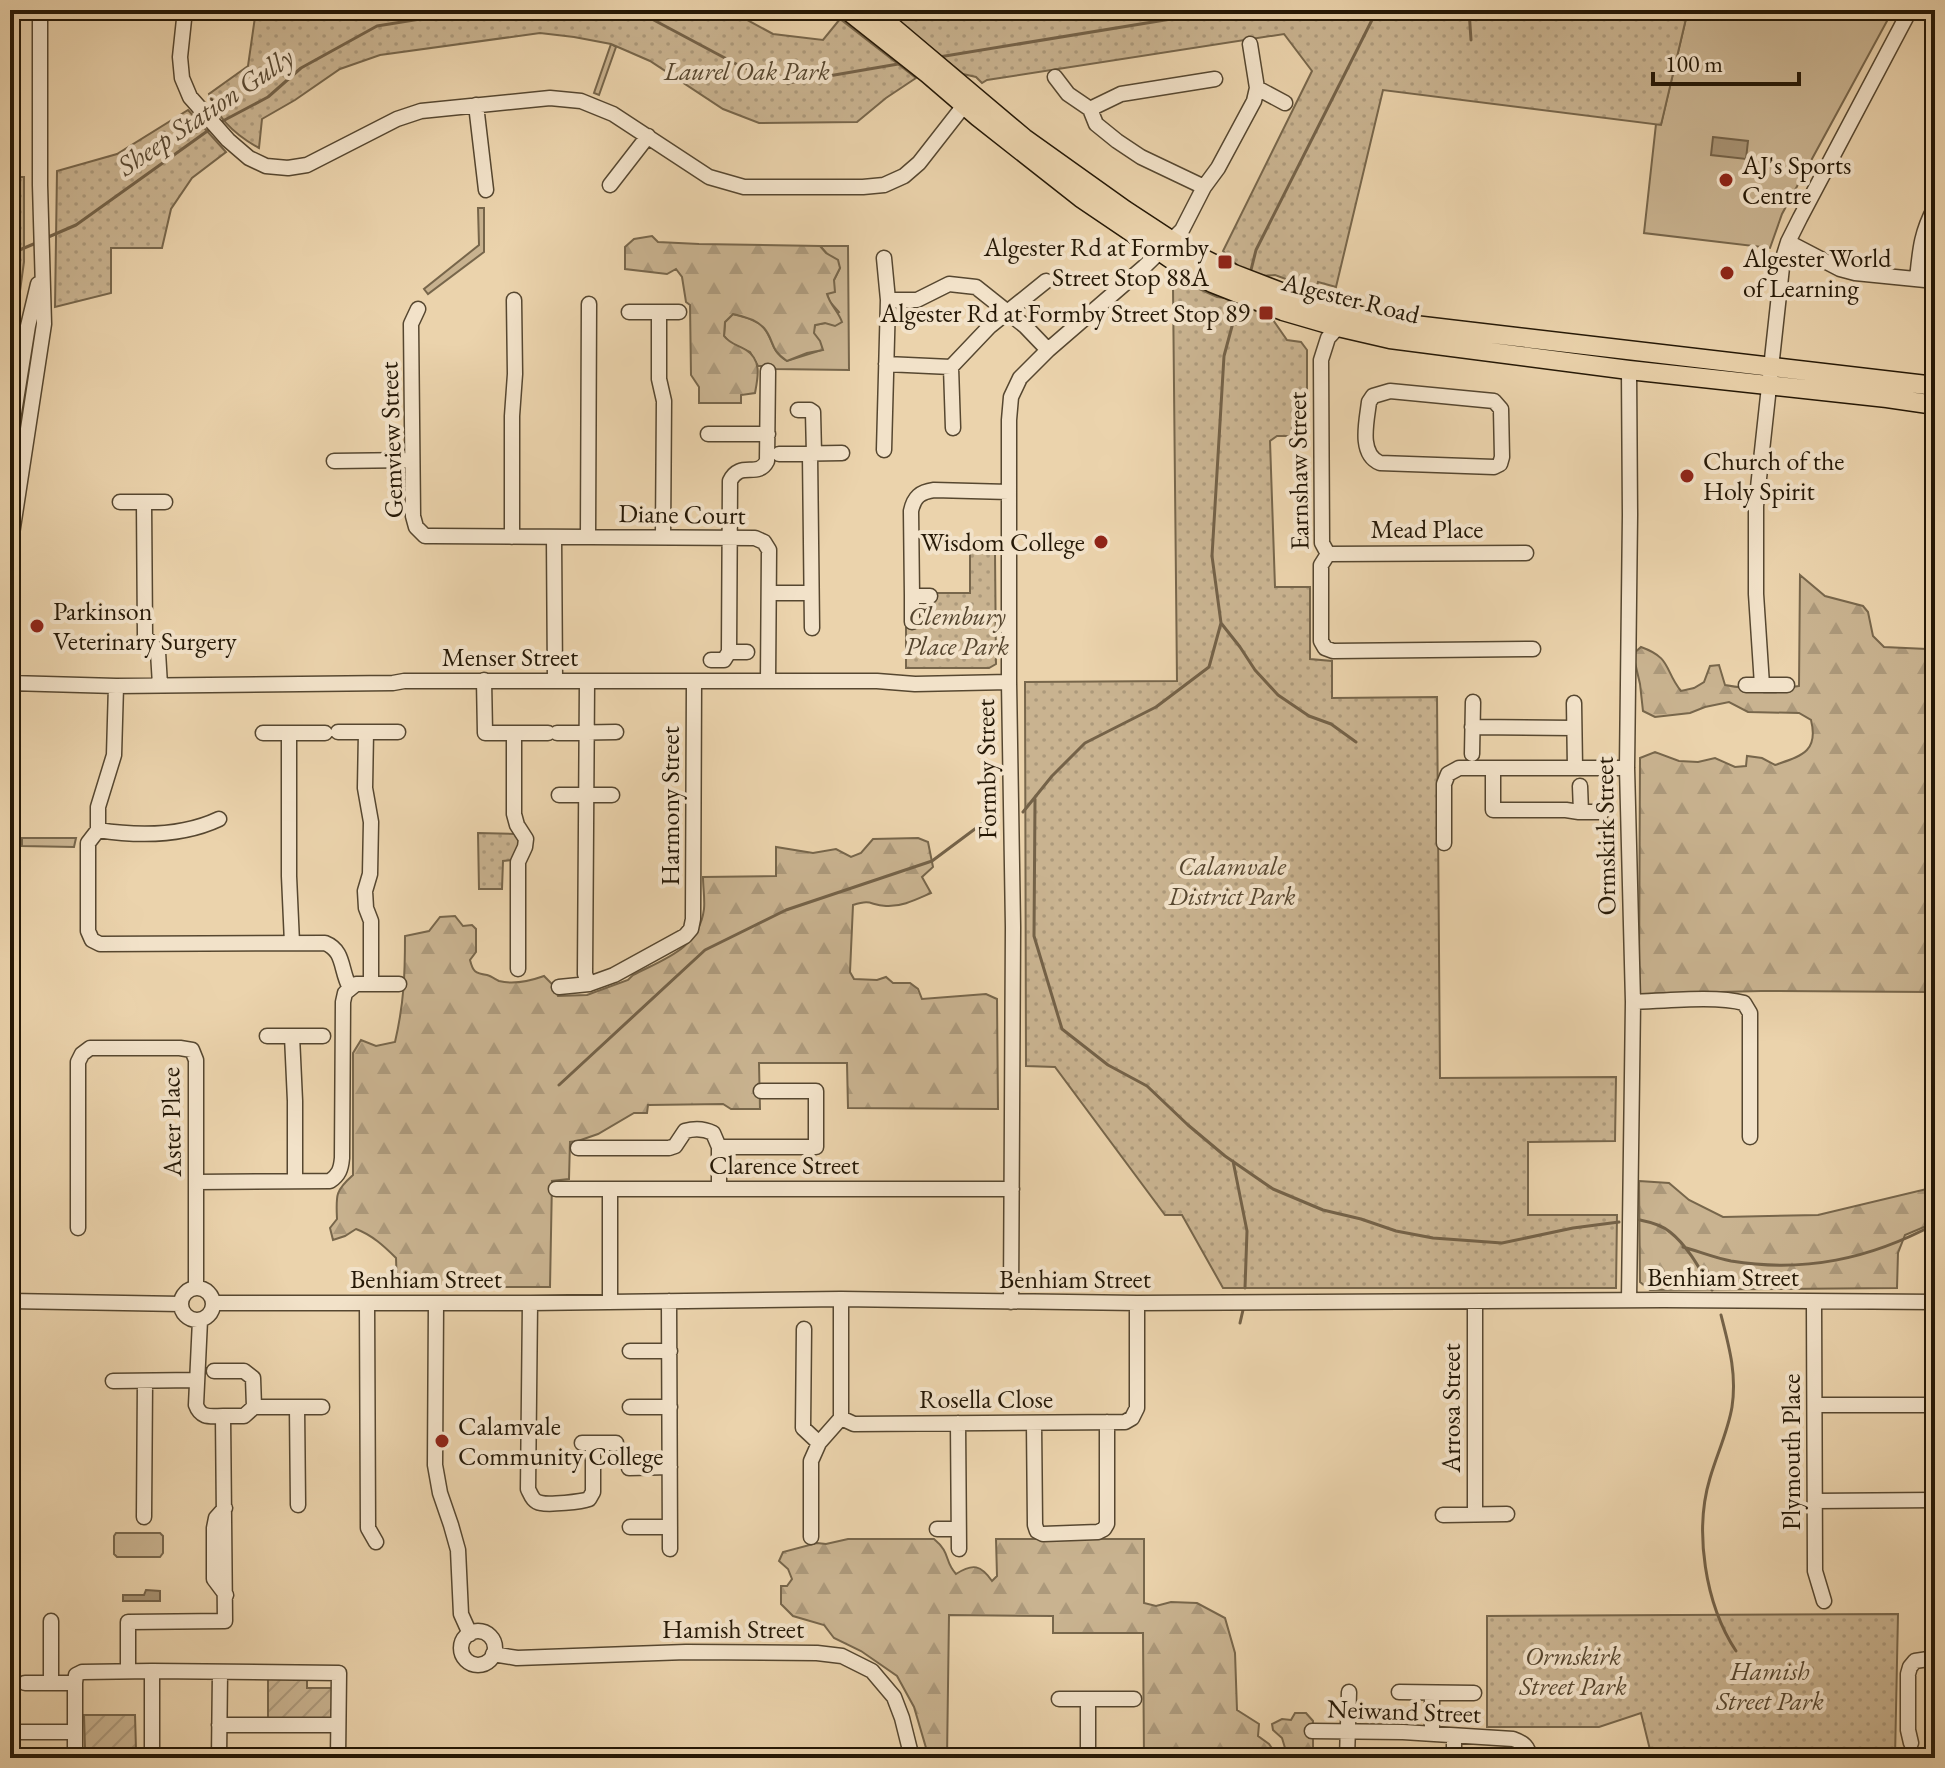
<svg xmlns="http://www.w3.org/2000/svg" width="1945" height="1768" font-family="'EB Garamond',serif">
	<defs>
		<pattern id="forest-firs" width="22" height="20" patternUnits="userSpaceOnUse" patternTransform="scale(2)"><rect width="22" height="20" fill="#c9b390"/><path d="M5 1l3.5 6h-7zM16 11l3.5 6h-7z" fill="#ac997b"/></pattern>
		<pattern id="park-dots" width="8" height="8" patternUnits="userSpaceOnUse" patternTransform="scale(2)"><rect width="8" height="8" fill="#c9b390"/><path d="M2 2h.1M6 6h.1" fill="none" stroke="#ac997b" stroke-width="1.8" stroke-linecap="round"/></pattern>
		<pattern id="garden-furrows" width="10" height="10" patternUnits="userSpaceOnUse" patternTransform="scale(2)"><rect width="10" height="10" fill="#c9b390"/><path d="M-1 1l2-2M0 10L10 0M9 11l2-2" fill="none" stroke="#ac997b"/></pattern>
	</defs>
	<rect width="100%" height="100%" fill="#ebd3ac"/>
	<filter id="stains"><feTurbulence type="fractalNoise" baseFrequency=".0025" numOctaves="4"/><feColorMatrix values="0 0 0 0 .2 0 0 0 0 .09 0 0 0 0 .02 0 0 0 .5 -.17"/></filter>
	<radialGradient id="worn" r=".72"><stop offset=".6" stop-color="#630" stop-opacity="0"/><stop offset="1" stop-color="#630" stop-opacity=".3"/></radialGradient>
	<path fill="#c9b390" stroke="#77664b" stroke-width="2" d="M 1688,10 L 1893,10 L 1782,214 L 1770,248 L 1644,233 L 1656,124 L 1661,124 Z
		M 611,44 L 616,47 L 599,95 L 594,93 Z
		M 478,208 L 484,208 L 484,252 L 428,294 L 424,289 L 479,245 Z
		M 820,246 L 848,246 L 849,370 L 774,369 L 773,366 L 758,366 L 750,352 L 730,343 L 724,336 L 725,322 L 733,314 C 743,317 756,319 764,328 C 774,340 769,349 787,361 L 822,350 L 813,333 L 815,325 L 825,323 L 839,312 L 830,302 L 827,294 L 840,268 Z
		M 22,838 L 76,838 L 74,847 L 22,846 Z
		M 116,1533 L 160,1533 L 163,1536 L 163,1553 L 160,1557 L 117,1557 L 114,1554 L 114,1536 Z"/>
	<path fill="url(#forest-firs)" stroke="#77664b" stroke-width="2" d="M 652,236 L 658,242 L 699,244 L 820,246 L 826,253 L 838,260 L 840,268 L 834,280 L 835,292 L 827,294 C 830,305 838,311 842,322 L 835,326 L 825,323 L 815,325 L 814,333 L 820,341 L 823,350 L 807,353 L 787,361 C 769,349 775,341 764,328 C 756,319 743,316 733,314 L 725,322 L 724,336 C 730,344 738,345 746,350 C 762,360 758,377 755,393 L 741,395 L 741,403 L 699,403 L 699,387 L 691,375 L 690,305 L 686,302 L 682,277 L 676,269 L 667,274 L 625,269 L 625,247 L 634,239 Z
		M 1800,575 L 1825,596 L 1863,606 L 1868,612 L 1873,636 L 1884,647 L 1927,649 L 1935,658 L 1935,1155 L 1928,1155 L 1928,992 L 1761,991 L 1639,994 L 1640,758 L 1655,752 L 1679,761 L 1698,762 L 1715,758 L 1735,767 L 1746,766 L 1747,756 L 1762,758 L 1775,765 C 1801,756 1819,752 1811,720 L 1799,713 L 1748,712 L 1729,702 L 1705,707 L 1690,713 L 1655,717 L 1643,711 L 1640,684 L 1633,654 L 1641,647 C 1672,658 1664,670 1681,691 L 1694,688 L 1704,682 L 1710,666 L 1719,665 L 1725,685 C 1751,690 1773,690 1799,686 Z
		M 918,838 L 928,842 L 933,867 L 922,877 L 931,893 C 917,899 902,907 886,906 C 869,905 873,899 853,905 L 850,972 L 854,979 L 877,980 L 886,977 L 893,983 L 910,983 L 918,989 L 922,999 L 986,994 L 997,999 L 998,1109 L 848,1108 L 847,1063 L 759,1063 L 760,1109 L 731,1109 L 723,1104 L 648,1105 L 647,1113 L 634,1113 L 598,1134 L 578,1141 L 570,1142 L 569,1179 L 552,1181 L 550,1287 L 397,1287 L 396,1258 C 384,1246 372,1235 356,1229 L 345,1236 L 333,1240 L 330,1228 L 337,1219 C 336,1195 335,1191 353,1175 L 353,1053 L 361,1040 L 376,1046 L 395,1042 C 404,1003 405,975 405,936 L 429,931 L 440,917 L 455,916 L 463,926 L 472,925 L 476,929 L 476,952 L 470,960 C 473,972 475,973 487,975 C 491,976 495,979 499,981 C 514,985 530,981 544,976 L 552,984 L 558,996 L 587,995 L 628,980 L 633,975 C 664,959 699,949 704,909 C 705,899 703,887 703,877 L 776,876 L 776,847 L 813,853 L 836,849 L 851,857 L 861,853 L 873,839 Z
		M 1639,1181 L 1669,1183 L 1689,1200 L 1723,1217 L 1818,1215 L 1935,1187 L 1935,1227 L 1924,1227 L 1905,1235 L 1898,1253 L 1897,1288 L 1650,1290 L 1640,1282 Z
		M 848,1539 L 934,1539 C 951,1553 944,1561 956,1574 C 973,1563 981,1565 992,1581 L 997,1576 L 996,1539 L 1144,1539 L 1144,1603 L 1156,1606 L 1171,1602 L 1197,1603 L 1225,1618 L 1235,1653 L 1237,1710 L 1259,1724 L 1258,1736 L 1269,1744 L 1279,1758 L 1144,1758 L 1143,1633 L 1053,1633 L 1053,1616 L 949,1615 L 947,1758 L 929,1758 L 914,1707 L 897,1676 L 861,1651 L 834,1638 L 824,1625 L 793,1616 L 781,1604 L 781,1586 L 787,1586 L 792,1579 L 788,1569 L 779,1561 L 783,1552 L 817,1543 L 826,1544 Z
		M 1295,1713 L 1306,1713 L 1313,1721 L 1313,1758 L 1301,1758 L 1301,1755 L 1295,1750 L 1285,1748 L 1282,1738 L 1273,1730 L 1272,1724 L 1282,1719 L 1291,1720 Z"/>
	<path fill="url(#park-dots)" stroke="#77664b" stroke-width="2" d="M 256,10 L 729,10 L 773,34 L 823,40 L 840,19 L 916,78 L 886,98 L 857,122 L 759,123 L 723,109 L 650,61 L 611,44 L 574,37 L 540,33 L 380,55 L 340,69 L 295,100 L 262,119 L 259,148 C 237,136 217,119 209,94 L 248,66 Z
		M 885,10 L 1688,10 L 1661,125 L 1383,90 L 1336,287 L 1318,282 L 1316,290 L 1275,275 L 1262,276 L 1239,267 L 1223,251 L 1312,71 L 1284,34 L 987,80 L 982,83 L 976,77 L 963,74 Z
		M 188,110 L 226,152 L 192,178 L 171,209 L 162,248 L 111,248 L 111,293 L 55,307 L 57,171 L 117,154 Z
		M 10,177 L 24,177 L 24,262 L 13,342 L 10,343 Z
		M 1188,284 L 1217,297 L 1225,298 L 1271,317 L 1287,340 L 1301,342 L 1307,350 L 1307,436 L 1277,436 L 1270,441 L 1275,587 L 1310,587 L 1310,659 L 1332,661 L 1332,698 L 1437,697 L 1440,1078 L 1616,1077 L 1615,1141 L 1528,1142 L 1528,1215 L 1617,1215 L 1616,1288 L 1223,1288 L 1182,1215 L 1165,1215 L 1055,1067 L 1026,1066 L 1025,682 L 1177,681 L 1173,287 Z
		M 970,553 L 995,553 L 996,664 L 989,668 L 906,668 L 906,628 L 919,627 L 919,602 L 933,593 L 970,593 Z
		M 478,833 L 516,834 C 523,845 518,850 512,860 L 503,861 L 502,889 L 479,889 Z
		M 1898,1614 L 1895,1758 L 1652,1758 L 1641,1713 L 1599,1727 L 1487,1727 L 1487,1616 Z"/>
	<path fill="url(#garden-furrows)" stroke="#77664b" stroke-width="2" d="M 268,1678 L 307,1678 L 307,1688 L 335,1688 L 335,1720 L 268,1721 Z
		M 84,1715 L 135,1715 L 136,1749 L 85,1749 Z"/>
	<path fill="#a89374" stroke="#746248" stroke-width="2" d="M 1713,137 L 1748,141 L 1746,159 L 1711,155 Z
		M 146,1590 L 160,1591 L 160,1601 L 123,1601 L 123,1595 L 144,1595 Z"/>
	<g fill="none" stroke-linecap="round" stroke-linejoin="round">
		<path stroke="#746248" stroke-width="3" d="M 635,10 L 738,65 L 788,83 L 904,63
			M 1469,10 L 1471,40
			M 939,57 L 1226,10
			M 219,123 L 268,97 L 301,68 L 377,26 L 476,10
			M 46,238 L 76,225 L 213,127
			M 10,254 L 36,243
			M 1251,270 L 1256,250 L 1377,10
			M 1221,623 L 1240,647 L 1255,670 L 1278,695 L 1309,716 L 1331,724 L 1356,742
			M 1035,799 L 1034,936 L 1062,1029 L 1108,1065 L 1147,1086 L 1188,1125 L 1225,1156 L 1273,1189 L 1323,1210 L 1361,1219 L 1396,1231 L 1433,1238 L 1502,1243 L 1573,1228 L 1619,1222
			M 1023,812 L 1052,776 L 1085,743 L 1156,707 L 1209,667 L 1221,623 L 1212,556 L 1224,356 L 1238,304
			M 559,1085 L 705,950 L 786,910 L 932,861 L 995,814
			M 1233,1161 L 1247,1231 L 1245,1288
			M 1640,1220 C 1650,1222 1662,1225 1670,1232 C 1688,1246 1701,1271 1712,1290
			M 1683,1247 C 1698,1251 1715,1258 1731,1261 C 1804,1273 1870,1259 1935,1224
			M 1721,1315 C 1729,1346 1737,1374 1732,1407 C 1728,1431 1717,1454 1710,1478 C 1694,1531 1705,1604 1736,1651
			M 1240,1323 L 1243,1310"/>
		<g stroke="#564730" stroke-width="17">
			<path id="minor" d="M 185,10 L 180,57 L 182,78 L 190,97 L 228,140 L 249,158 L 266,166 L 288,168 L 307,165 L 397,119 L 421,111 L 550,98 L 581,101 L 613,114 L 709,177 L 744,187 L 863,187 L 884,185 L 904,176 L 919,163 L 969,99
				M 1055,77 L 1068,94 L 1090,109 L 1096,124 L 1117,141 L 1141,157 L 1204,187
				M 1257,88 L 1285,103
				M 476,105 L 486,190
				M 1090,109 L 1121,94 L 1215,79
				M 610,185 L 648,136
				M 1788,242 L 1840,269 L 1855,273 L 1935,281
				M 1917,279 C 1920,250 1921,233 1935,207
				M 888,300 L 917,300 L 949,284 L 976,287 L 1025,326 L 1048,350
				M 418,309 L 411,324 L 413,516 L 416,527 L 425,536 L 433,536 L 755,538 L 764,542 L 769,550 L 768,681
				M 629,312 L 679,312
				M 659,312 L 659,379 L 664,401 L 663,537
				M 1338,327 L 1328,338 L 1321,360 L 1322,543 L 1328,554 L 1321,565 L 1321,641 L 1325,648 L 1333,651 L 1533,649
				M 886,364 L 951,367
				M 1390,391 L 1494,401 L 1501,409 L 1502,457 L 1500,464 L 1494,467 L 1380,463 C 1358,454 1367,420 1369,402 L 1373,396 Z
				M 798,410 L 810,410 L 813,412 L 814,454
				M 953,428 L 951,367 L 990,326 L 1046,281
				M 708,434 L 768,434
				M 10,438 L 28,326 L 38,284
				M 884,450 L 888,300 L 884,258
				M 779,454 L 842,453
				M 810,454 L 812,628
				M 334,461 L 412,460
				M 120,502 L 165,502
				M 144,502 L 145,636 L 158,652 L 160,685
				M 512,537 L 512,416 L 515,374 L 514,300
				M 554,537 L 555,681
				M 588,537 L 589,304
				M 1328,554 L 1526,553
				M 769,593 L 811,593
				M 912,596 L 911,511 C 914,497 920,492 934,490 L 1009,492
				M 912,622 L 912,596 L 930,596
				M 729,652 L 747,652
				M 711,660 L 724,660 L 729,652 L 730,481 C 740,460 758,479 767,461 L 768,371
				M 484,680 L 485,733 L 514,733 L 514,814 L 517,825 L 526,839 L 525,847 L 518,862 L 518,969
				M 587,682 L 585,974 L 589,984
				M 10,683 L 116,686 L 393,683 L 404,681 L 877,681 L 915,684 L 1009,682
				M 1746,685 L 1787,685
				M 1762,685 L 1756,594 L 1756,506 L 1783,258 L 1788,242 L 1800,218 L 1910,10
				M 116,686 L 114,755 L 98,807 L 98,830 L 88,843 L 88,931 L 92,940 L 100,944 L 325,943 C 345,951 340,970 350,988
				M 1574,703 L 1575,768
				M 1472,727 L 1574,728
				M 338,732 L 398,732
				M 366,732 L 365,788 L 371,822 L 370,874 L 365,891 L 366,908 L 371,921 L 371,984
				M 263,733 L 325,733
				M 289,733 L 289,876 L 292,943
				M 514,733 L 548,733
				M 557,733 L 616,732
				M 10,751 L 12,534 L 44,324 L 40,185 L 40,10
				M 1472,754 L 1473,702
				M 1493,769 L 1493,810 L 1566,810 L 1579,812 L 1602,812
				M 1580,786 L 1581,812
				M 559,795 L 612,795
				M 98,830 C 137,836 183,836 219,819
				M 1444,843 L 1444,784 L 1448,774 L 1459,768 L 1627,768
				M 559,987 L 589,984 L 614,975 L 685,936 L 691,929 L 693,919 L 694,682
				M 1633,1002 C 1663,1001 1717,995 1744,1003 L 1750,1013 L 1750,1137
				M 267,1036 L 323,1036
				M 292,1036 L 295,1101 L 295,1181
				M 719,1147 L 816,1147 L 816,1091 L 761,1091
				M 578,1148 L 669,1148 L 675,1146 L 685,1131 C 695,1128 703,1128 713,1133 L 719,1147 L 719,1189
				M 196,1182 L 330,1181 C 339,1175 341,1169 342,1158 L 343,1002 L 345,993 L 356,984 L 399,984
				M 556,1189 L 1012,1189
				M 78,1228 L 78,1062 L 82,1054 L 90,1048 L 180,1048 L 192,1050 L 196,1060 L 196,1287
				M181 1304a16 16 0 1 1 32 0a16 16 0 1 1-32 0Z
				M 1629,1300 L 1633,1002 L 1627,768 L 1630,515 L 1629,370
				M 10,1301 L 181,1304
				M 669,1301 L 670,1549
				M 610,1302 L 610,1189
				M 1011,1302 L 1013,927 L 1009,682 L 1009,420 L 1011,397 L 1020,378 L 1048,350 L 1144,267 L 1182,230 L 1204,187 L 1218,168 L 1254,101 L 1257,88 L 1250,44
				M 1814,1302 L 1815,1571 L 1824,1601
				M 214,1303 L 530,1303 L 841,1299 L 1137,1303 L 1664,1300 L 1935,1302
				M 367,1303 L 368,1528 L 376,1542
				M 530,1303 L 528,1489 C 531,1495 533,1502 541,1503 C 549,1505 581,1502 589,1499 L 593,1492 L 593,1443
				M 436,1304 L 435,1465 L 440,1493 L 451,1525 L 458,1550 L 461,1614 L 470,1634
				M 804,1329 L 803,1428 L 819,1443
				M 630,1351 L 670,1351
				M 214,1371 L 244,1371 L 253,1378 L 254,1407 L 244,1416 L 223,1416
				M 113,1381 L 197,1380
				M 1815,1405 L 1935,1405
				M 254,1407 L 297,1407 L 298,1505
				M 297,1407 L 322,1407
				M 630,1407 L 670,1407
				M 841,1418 L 854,1424 L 1125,1422 L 1132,1418 L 1137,1408 L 1137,1303
				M 841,1418 L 841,1299
				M 958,1423 L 959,1549
				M 1034,1423 L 1035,1525 L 1037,1531 L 1043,1534 L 1098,1532 L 1104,1529 L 1107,1524 L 1107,1422
				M 582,1443 L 616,1443
				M 629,1468 L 670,1467
				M 1815,1501 L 1935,1500
				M 225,1508 L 216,1518 L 214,1528 L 214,1579 L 226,1595
				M 1475,1514 L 1475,1302
				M 1443,1515 L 1507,1514
				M 144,1517 L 145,1381
				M 630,1527 L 670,1527
				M 937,1529 L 958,1529
				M 811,1537 L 811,1461 L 819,1443 L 841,1418
				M461 1648a17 17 0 1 1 34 0a17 17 0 1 1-34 0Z
				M 493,1654 L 517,1658 L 686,1652 L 817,1653 L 842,1656 L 872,1671 L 894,1697 L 902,1718 L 912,1758
				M 128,1671 L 128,1622 L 225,1621 L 223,1416 C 211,1416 201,1419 196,1405 L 200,1320
				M 152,1671 L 339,1673 L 338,1758
				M 25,1683 L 75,1683
				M 51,1683 L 51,1621
				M 1399,1692 L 1474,1693
				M 1059,1699 L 1134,1699
				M 219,1725 L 338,1725
				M 1312,1731 L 1403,1732 L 1513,1739 C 1524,1743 1528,1746 1530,1758
				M 10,1732 L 75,1732
				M 1432,1734 L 1432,1693
				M 1911,1743 L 1908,1730 L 1908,1674 L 1910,1667 L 1915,1661 L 1935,1658
				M 75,1758 L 75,1683 L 76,1675 L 82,1672 L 152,1671 L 152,1758
				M 219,1758 L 220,1672
				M 1088,1758 L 1088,1699
				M 1347,1758 L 1349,1692
				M 1454,1758 L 1454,1736"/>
		</g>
		<g stroke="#251806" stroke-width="21">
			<path id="major" d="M 847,10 L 928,74 L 978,117 L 1081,198 L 1177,263 L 1212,283 L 1283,311 L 1338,327 L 1390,339 L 1629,370 L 1887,398 L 1935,405
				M 868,10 L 890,25 L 1024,138 L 1125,210 L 1186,250 L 1234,274 L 1320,307 L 1389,322 L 1935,386"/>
		</g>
		<use href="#minor" stroke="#f2e2c9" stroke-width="14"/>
		<use href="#major" stroke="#ebd3ac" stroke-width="18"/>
	</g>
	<g fill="#8f2418" stroke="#f2e2c9" stroke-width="3">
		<circle cx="1726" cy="180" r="8"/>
		<rect x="1217" y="254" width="16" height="16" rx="4"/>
		<circle cx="1727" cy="273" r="8"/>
		<rect x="1258" y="305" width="16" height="16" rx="4"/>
		<circle cx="1687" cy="476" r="8"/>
		<circle cx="1101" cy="542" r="8"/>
		<circle cx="37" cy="626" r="8"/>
		<circle cx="442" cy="1441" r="8"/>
	</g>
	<g text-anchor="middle" stroke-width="8" stroke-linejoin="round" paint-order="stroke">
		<g font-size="26" font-style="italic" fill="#56462f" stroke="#f2e2c9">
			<text x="747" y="80">Laurel Oak Park</text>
			<text x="957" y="625">Clembury<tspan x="957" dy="30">Place Park</tspan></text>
			<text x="1232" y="875">Calamvale<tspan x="1232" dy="30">District Park</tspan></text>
			<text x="1573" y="1665">Ormskirk<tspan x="1573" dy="30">Street Park</tspan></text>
			<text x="1770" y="1680">Hamish<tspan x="1770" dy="30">Street Park</tspan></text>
		</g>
		<g font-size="26" fill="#251806" stroke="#f2e2c9" text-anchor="start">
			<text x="1742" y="174">AJ's Sports<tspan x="1742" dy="30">Centre</tspan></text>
			<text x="1209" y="256" text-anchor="end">Algester Rd at Formby<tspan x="1209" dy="30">Street Stop 88A</tspan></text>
			<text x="1743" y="267">Algester World<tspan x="1743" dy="30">of Learning</tspan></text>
			<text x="1250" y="322" text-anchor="end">Algester Rd at Formby Street Stop 89</text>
			<text x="1703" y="470">Church of the<tspan x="1703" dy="30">Holy Spirit</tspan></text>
			<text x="1085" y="551" text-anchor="end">Wisdom College</text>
			<text x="53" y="620">Parkinson<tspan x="53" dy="30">Veterinary Surgery</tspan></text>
			<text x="458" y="1435">Calamvale<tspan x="458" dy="30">Community College</tspan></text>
		</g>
		<g font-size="26" fill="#251806" stroke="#f2e2c9">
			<text transform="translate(1351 298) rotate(14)" y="9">Algester Road</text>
			<text transform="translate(391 440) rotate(-92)" y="9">Gemview Street</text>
			<text transform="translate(1298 471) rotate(-91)" y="9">Earnshaw Street</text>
			<text transform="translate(682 514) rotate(1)" y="9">Diane Court</text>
			<text x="1427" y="538">Mead Place</text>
			<text x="510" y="666">Menser Street</text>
			<text transform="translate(986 769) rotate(-91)" y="9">Formby Street</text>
			<text transform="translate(670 806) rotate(-90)" y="9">Harmony Street</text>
			<text transform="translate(1605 836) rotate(-91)" y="9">Ormskirk Street</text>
			<text transform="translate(171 1122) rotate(-91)" y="9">Aster Place</text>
			<text x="784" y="1174">Clarence Street</text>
			<text x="1723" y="1286">Benhiam Street</text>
			<text x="426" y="1288">Benhiam Street</text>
			<text x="1075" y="1288">Benhiam Street</text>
			<text x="986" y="1408">Rosella Close</text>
			<text transform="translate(1451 1408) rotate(-90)" y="9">Arrosa Street</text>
			<text transform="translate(1791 1452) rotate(-90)" y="9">Plymouth Place</text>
			<text x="733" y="1638">Hamish Street</text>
			<text transform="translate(1404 1711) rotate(2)" y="9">Neiwand Street</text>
		</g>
		<g font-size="28" font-style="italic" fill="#594932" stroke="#f2e2c9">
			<text transform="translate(205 111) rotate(-34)" y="10">Sheep Station Gully</text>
		</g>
	</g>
	<rect width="1945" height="1768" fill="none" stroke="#ebd3ac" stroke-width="40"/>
	<rect x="12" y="12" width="1921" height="1744" fill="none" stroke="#251806" stroke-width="4"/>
	<rect x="20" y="20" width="1905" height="1728" fill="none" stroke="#251806" stroke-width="2"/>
	<path d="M1653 72v12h146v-12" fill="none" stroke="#251806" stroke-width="4"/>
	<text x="1665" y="72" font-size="24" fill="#251806" stroke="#f2e2c9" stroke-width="6" paint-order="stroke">100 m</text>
	<rect width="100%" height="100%" filter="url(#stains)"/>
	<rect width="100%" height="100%" fill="url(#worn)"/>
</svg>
